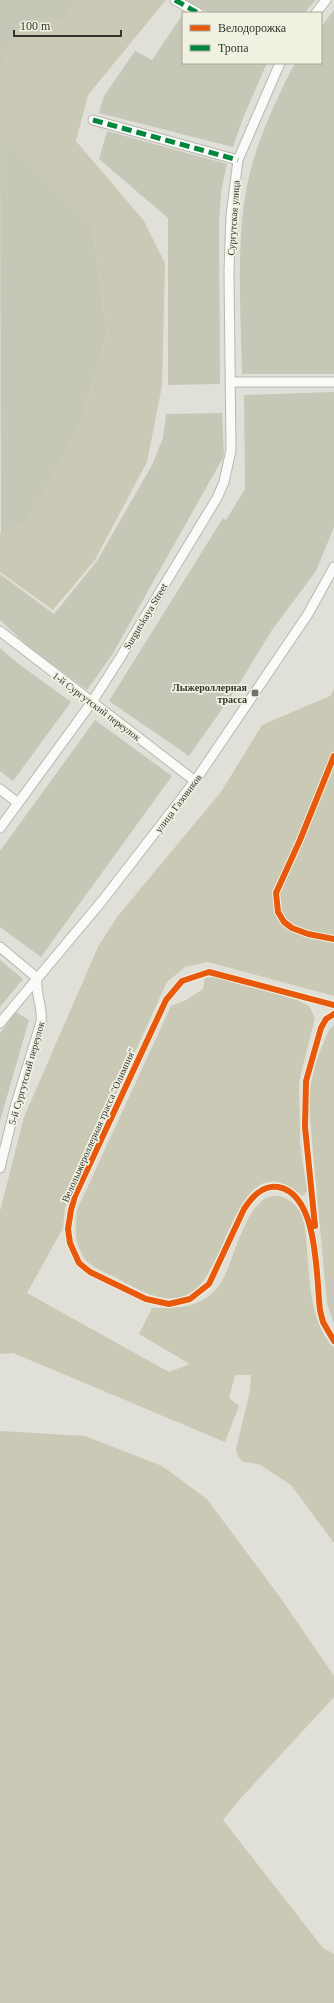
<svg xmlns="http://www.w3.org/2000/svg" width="334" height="2003" font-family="'Times New Roman',serif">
	<rect width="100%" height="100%" fill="#e0e0d8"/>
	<path fill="#c6c7b6" d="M 0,0 L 77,0 L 66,20 L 18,26 L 0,73 Z
		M 185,0 L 316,0 L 304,13 L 209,13 Z
		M 334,10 L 334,374 L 242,374 C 241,320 237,265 243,212 C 248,160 271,109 295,63 L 321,63 L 321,27 Z
		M 183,14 L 183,63 L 267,63 L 243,118 L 233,147 L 99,113 L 104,96 L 135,51 L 152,60 Z
		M 0,130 L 92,225 L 107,333 L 81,423 L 48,486 L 26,522 L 1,534 Z
		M 107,131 L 227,164 L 221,192 L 219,221 L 220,384 L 168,385 L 168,218 L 99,159 Z
		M 334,392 L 334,527 L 316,571 L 272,630 L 236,689 L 189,756 L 109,701 L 223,518 L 226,520 L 245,489 L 244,395 Z
		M 222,413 L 224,456 L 112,655 L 87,690 L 29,647 L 0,620 L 0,574 L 54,614 L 97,561 L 152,465 L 163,438 L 166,414 Z
		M 0,648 L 16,662 L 71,702 L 13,781 L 0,771 Z
		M 95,720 L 172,776 L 41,957 L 0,927 L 0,851 Z
		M 0,960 L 23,979 L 0,1007 Z
		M 16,1012 L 29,1020 L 0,1121 L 0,1033 Z"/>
	<path fill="#c9c9b5" d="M 77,0 L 166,0 L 88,95 L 76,141 L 144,221 L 165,263 L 162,386 L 147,462 L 95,560 L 53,610 L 0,572 L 0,532 L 1,533 L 26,522 L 48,486 L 81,423 L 107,333 L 92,225 L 0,130 L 0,73 L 18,25 L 66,20 Z
		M 334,689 L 334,996 L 208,962 L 185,967 L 167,982 L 73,1187 L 65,1207 L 63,1228 L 27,1293 L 169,1372 L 190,1364 L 139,1334 L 152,1308 C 179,1308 199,1309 218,1287 C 234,1268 245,1191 279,1196 C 287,1197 296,1205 300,1212 C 306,1224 306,1238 307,1251 C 310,1283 310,1323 334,1348 L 334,1543 L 291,1485 L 259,1464 L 243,1462 L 238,1456 L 236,1449 L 250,1391 L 251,1375 L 235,1375 L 229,1398 L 239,1406 L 225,1442 L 13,1353 L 0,1354 L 0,1211 L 24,1117 L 98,947 L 117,917 L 221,792 L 262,725 L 330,696 Z
		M 214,977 L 297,1000 L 309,1006 L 315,1018 L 299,1082 L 300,1143 L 307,1191 L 302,1196 C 238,1138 228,1270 192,1292 C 167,1309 136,1288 113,1276 C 104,1272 91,1267 85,1259 C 74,1244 75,1227 77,1210 L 171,1006 L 186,1000 L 203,989 L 205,978 Z
		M 334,1025 L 334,1324 L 327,1304 L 308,1096 L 317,1058 L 329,1030 Z
		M 0,1431 L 85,1436 L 162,1466 L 207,1499 L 282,1600 L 334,1676 L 334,1697 L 240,1799 L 223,1820 L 323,1948 L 334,1954 L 334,2003 L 0,2003 Z"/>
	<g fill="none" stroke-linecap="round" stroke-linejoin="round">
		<g stroke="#b8b8b2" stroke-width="11">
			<path id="minor" d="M 175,0 L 198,13
				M 316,13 L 326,0
				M 93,120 L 238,160
				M 231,382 L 334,382
				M 0,631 L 195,781
				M 0,789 L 18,803
				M 0,828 L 92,702 L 120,658 L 217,498 L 224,482 L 231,450 L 229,272 L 231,216 L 238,160 L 280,63
				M 0,947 L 37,978
				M 0,1023 L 102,901 L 195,781 L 308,614 L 334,567
				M 0,1168 L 15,1107 L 41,1022 C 43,1006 35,995 37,978"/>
		</g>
		<use href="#minor" stroke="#fafaf9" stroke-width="9"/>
		<path stroke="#00873e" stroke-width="5" stroke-dasharray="10 5" stroke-linecap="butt" d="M 175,0 L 198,13
			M 93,120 L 238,160"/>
		<g stroke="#f0f1e1" stroke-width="8">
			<path id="cycleway" d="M 334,756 L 300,840 L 276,893 L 278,912 L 284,922 L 292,928 L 308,934 L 334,939
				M 334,1005 L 209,972 L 182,981 L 166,1000 L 75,1196 L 71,1210 L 68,1229 L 70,1243 L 79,1263 L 90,1272 L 146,1299 L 169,1304 L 190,1299 L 209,1284 L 244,1209 C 252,1197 262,1185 278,1187 C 319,1194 316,1278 320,1310 L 323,1322 L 334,1341
				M 315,1226 L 305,1127 L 306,1081 L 321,1028 L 326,1019 L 334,1014"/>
		</g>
		<use href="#cycleway" stroke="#e8590c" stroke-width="6"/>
	</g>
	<rect fill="#71716a" stroke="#f0f1e1" stroke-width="1.5" x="251" y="689" width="8" height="8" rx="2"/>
	<g text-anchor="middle" stroke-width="3.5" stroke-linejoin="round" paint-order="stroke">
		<g font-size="10" fill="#35352f" stroke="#f0f1e1">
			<text transform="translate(233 218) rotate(-86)" y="4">Сургутская улица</text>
			<text transform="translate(145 616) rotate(-59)" y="4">Surgutskaya Street</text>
			<text transform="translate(97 706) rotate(37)" y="4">1-й Сургутский переулок</text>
			<text transform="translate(178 803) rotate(-53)" y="4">улица Газовиков</text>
			<text transform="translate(26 1073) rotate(-74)" y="4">5-й Сургутский переулок</text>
			<text transform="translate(98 1125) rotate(-66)" y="4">Велолыжероллерная трасса "Олимпия"</text>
		</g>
		<g font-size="10" font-weight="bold" fill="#35352f" stroke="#f0f1e1" text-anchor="end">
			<text x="247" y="691">Лыжероллерная<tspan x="247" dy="12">трасса</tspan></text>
		</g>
	</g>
	<rect x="182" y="12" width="140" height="52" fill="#f0f1e1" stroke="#a5a69a"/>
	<rect x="190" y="25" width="20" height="6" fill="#e8590c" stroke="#a5a69a"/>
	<text x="218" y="32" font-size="12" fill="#35352f">Велодорожка</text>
	<rect x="190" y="45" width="20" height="6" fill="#00873e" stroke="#a5a69a"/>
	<text x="218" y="52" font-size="12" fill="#35352f">Тропа</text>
	<path d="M14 30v6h107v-6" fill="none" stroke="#35352f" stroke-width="2"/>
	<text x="20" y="30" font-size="12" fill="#35352f" stroke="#f0f1e1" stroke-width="3" paint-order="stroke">100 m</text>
</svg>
